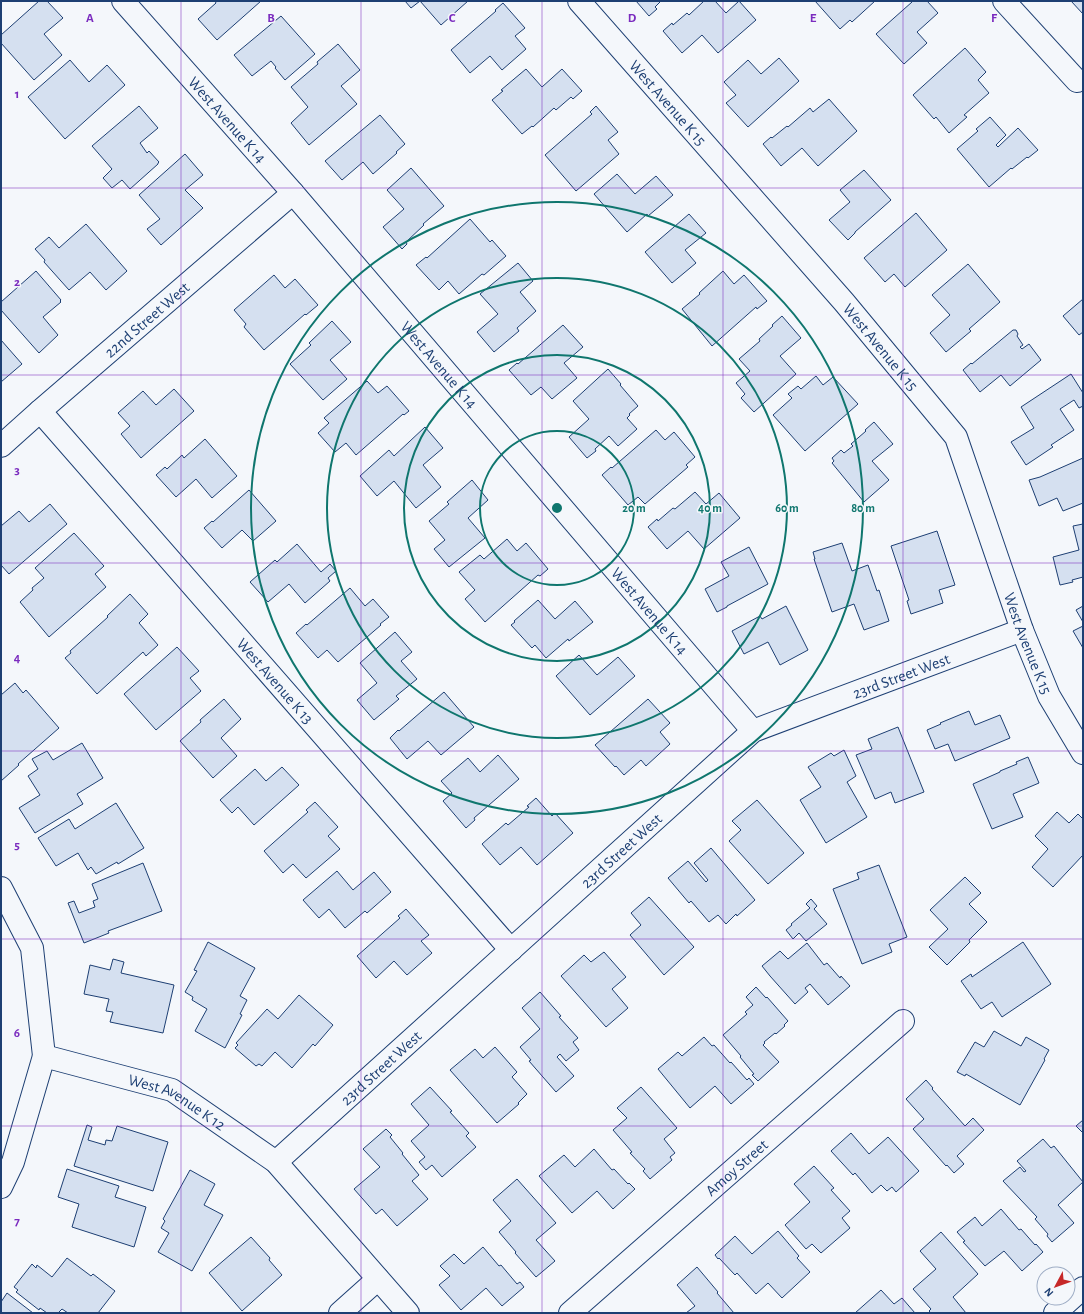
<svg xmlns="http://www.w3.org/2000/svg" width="1084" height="1314" font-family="'Alegreya Sans',sans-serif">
	<rect width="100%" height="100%" fill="#f4f7fb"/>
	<path fill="#d5e0f0" stroke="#1d3f73" d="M 39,1 L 47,1 L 63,18 L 44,34 L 62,55 L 34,80 L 1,43 L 1,35 Z
		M 215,1 L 261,1 L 217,40 L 198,19 L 216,3 Z
		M 405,1 L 420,1 L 411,8 Z
		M 420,1 L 468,1 L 441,25 Z
		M 636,1 L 661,1 L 655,7 L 657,9 L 649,16 Z
		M 704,1 L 715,1 L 726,13 L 739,1 L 756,20 L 718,53 L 702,35 L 682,53 L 663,31 L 672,23 L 673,25 L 687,13 L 689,15 Z
		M 815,1 L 875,1 L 852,22 L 850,20 L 840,29 Z
		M 911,1 L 927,1 L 938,13 L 917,32 L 927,43 L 904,64 L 876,34 L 912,2 Z
		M 1071,1 L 1083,1 L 1083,14 Z
		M 503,3 L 525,28 L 515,36 L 526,49 L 502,70 L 490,56 L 470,73 L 451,50 L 496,11 L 495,10 Z
		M 281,16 L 315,54 L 285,80 L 275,68 L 276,67 L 271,61 L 252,76 L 234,55 Z
		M 338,44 L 360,70 L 341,86 L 357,104 L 309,145 L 291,123 L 308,107 L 291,87 L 318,64 L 317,62 Z
		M 965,48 L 986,72 L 978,80 L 989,93 L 964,115 L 967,117 L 949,133 L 936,117 L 934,119 L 913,95 Z
		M 779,58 L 799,81 L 748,127 L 726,103 L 736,95 L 724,82 L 748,60 L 761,74 Z
		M 70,60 L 89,82 L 107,65 L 125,85 L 65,139 L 28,97 Z
		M 526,69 L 542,87 L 562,69 L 582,91 L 573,99 L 571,97 L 556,110 L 554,108 L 533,127 L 532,126 L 522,134 L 492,100 L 503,91 L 501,90 Z
		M 829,99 L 857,131 L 818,166 L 802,148 L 781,166 L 763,144 L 771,137 L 772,138 L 787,126 L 788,127 L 810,108 L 813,112 Z
		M 139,106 L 158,128 L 140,143 L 147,153 L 149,151 L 159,162 L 158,163 L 158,164 L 130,189 L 122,180 L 112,188 L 103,178 L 112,169 L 92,146 Z
		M 596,106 L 618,132 L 608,140 L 619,154 L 576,191 L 545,155 L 592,114 L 590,112 Z
		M 380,115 L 405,144 L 396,152 L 397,153 L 373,174 L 363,162 L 342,180 L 325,161 Z
		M 990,117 L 1006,135 L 996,145 L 998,147 L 1018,128 L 1038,150 L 1028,158 L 1027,157 L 1012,169 L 1011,168 L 989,187 L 957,149 L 978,131 L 976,129 Z
		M 185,154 L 203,175 L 185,190 L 203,208 L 161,245 L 147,229 L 160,219 L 139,195 Z
		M 411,168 L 444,206 L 423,224 L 424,225 L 406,242 L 407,244 L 402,249 L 383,227 L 404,209 L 387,190 Z
		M 864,170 L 891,200 L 855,232 L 855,233 L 848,240 L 829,220 L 850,202 L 840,190 Z
		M 617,174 L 635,194 L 656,176 L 673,195 L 648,216 L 647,214 L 627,232 L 594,194 Z
		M 916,213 L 947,250 L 905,287 L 894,274 L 885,282 L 864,258 Z
		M 689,214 L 706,233 L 685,250 L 696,263 L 672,283 L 645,252 Z
		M 470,219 L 490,242 L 492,240 L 506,256 L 484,275 L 482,274 L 459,294 L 448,281 L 439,290 L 416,265 L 426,257 L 427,258 Z
		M 86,224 L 127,271 L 106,290 L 90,272 L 69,290 L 44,262 L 45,260 L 35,249 L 49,237 L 59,248 Z
		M 518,263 L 533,281 L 520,292 L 536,311 L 517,328 L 519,331 L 494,352 L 477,332 L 498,314 L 480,294 Z
		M 968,264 L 1000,302 L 969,329 L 971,331 L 946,352 L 930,333 L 950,315 L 932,295 Z
		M 36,271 L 61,300 L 60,301 L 61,302 L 43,317 L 58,335 L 39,353 L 1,310 L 1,302 Z
		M 723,271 L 734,284 L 744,275 L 767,301 L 757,309 L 756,307 L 712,346 L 682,309 L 700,294 L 699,293 Z
		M 274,275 L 285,288 L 295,279 L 318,305 L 306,315 L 305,314 L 264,350 L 244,327 L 246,324 L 234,310 Z
		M 1083,299 L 1083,332 L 1079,335 L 1063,316 Z
		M 782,316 L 801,338 L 780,356 L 796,374 L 754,412 L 741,398 L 745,394 L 736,383 L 750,371 L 739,359 L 760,341 L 759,339 L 773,326 L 772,325 Z
		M 332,321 L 351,342 L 330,360 L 347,379 L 323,400 L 290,364 L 311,345 L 309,343 Z
		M 563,325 L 583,347 L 564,363 L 577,378 L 552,399 L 541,387 L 531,395 L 509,370 L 517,363 L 518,364 Z
		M 1013,330 L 1016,330 L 1018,334 L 1017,336 L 1023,345 L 1020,347 L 1022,349 L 1029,344 L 1041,360 L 1010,386 L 1001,375 L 980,392 L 963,370 L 971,363 L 972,364 Z
		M 1,340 L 22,364 L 1,382 Z
		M 608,369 L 621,384 L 620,385 L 638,406 L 629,414 L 630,415 L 627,418 L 637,429 L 618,446 L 609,436 L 595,449 L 596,451 L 587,458 L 569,437 L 589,419 L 573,401 Z
		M 1071,374 L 1083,393 L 1083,406 L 1079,408 L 1074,400 L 1060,409 L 1074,430 L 1051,445 L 1053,447 L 1026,465 L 1011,442 L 1034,428 L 1021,407 Z
		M 816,376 L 823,385 L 833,377 L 858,404 L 805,451 L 773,415 L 792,398 L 788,394 L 798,386 L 801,389 Z
		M 367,381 L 378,393 L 387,386 L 409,411 L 404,415 L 403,414 L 356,455 L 346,443 L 335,452 L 318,433 L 329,423 L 324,418 Z
		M 174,389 L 194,411 L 141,458 L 121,434 L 130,426 L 118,413 L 143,391 L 156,405 Z
		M 874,422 L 893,444 L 872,461 L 889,480 L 864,502 L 832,463 L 834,461 L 832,458 L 841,450 L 844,453 L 853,446 L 851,444 L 866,431 L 865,430 Z
		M 425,427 L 443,448 L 423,465 L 441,487 L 416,508 L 394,481 L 377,496 L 360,476 L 389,450 L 394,456 Z
		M 656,430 L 665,440 L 674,432 L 695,457 L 686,465 L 688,467 L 645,504 L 638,497 L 628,505 L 602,475 L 611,467 L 612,468 Z
		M 205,439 L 237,476 L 212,498 L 196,479 L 176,497 L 156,475 L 165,467 L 167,469 L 182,455 L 184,458 Z
		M 1083,458 L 1083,503 L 1063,511 L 1057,498 L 1039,506 L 1029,480 L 1040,477 Z
		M 472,480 L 488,500 L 468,518 L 485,538 L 449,567 L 434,549 L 445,540 L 429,521 L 449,504 L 447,502 Z
		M 249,490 L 276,521 L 253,541 L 242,530 L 222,548 L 204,528 L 212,521 L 213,522 Z
		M 695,492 L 706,504 L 719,493 L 740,518 L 704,549 L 688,531 L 667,549 L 648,527 L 657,519 L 658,521 L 673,508 L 675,509 Z
		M 50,504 L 67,524 L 9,574 L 1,565 L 1,526 L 19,511 L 29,522 Z
		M 1083,524 L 1083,577 L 1072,580 L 1073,582 L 1060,585 L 1053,557 L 1079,550 L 1073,526 Z
		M 937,531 L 955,585 L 939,590 L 943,603 L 911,614 L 907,601 L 909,600 L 891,546 Z
		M 74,533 L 104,566 L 95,574 L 106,587 L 49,637 L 20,602 L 33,590 L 32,588 L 44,578 L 35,568 Z
		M 507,539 L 517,551 L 526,543 L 548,569 L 540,576 L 538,575 L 485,622 L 465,599 L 475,590 L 459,572 L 480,555 L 484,559 Z
		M 842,543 L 852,571 L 868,565 L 877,591 L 879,590 L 889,621 L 864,630 L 854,604 L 832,612 L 814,559 L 815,559 L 813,552 Z
		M 297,544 L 321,572 L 330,564 L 336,571 L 328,578 L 330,581 L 305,603 L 289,584 L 268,602 L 250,582 L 275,560 L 277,562 Z
		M 749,547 L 768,584 L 727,606 L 727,607 L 717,612 L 705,589 L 729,576 L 721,562 Z
		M 350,588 L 365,606 L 373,599 L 389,617 L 380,624 L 381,625 L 338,662 L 327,650 L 318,658 L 296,633 L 306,624 L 307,625 Z
		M 130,594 L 148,614 L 139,623 L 158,645 L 146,656 L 143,652 L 97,694 L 65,658 L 71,653 L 70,651 L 108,617 L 107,616 Z
		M 538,600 L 555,619 L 575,601 L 593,622 L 569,641 L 568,639 L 546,658 L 535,645 L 532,648 L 511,625 L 515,622 L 514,621 Z
		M 786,606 L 808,650 L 780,665 L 768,642 L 744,654 L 732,631 L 760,616 L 762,619 Z
		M 1083,606 L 1083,622 L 1076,610 Z
		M 1083,626 L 1083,648 L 1073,631 Z
		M 395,632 L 412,652 L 401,661 L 417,679 L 396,696 L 399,699 L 374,720 L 357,700 L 377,683 L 360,663 Z
		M 177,647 L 199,671 L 190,678 L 201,691 L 156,730 L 124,694 Z
		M 579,655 L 597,675 L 618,657 L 635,676 L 590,715 L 556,676 Z
		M 15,683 L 23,693 L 26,690 L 59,728 L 18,764 L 19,765 L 1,781 L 1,695 Z
		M 444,692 L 474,727 L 441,755 L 428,741 L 407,759 L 390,738 L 398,730 L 399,731 Z
		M 224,699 L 241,719 L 221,738 L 237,756 L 213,778 L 180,741 L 201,722 L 200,720 Z
		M 648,699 L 670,723 L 660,732 L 670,744 L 646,766 L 641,760 L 624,775 L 616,766 L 615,767 L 595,745 Z
		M 969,711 L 975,725 L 1000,715 L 1010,738 L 955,761 L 948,744 L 935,749 L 927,730 L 941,724 L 940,723 Z
		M 898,727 L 924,792 L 895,803 L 891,792 L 875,799 L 856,755 L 872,749 L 868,739 Z
		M 82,743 L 103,778 L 77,794 L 83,804 L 35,833 L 19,808 L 40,795 L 28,776 L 38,769 L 32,759 L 47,751 L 53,760 Z
		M 844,750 L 856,776 L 847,782 L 867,817 L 826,843 L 800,800 L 821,787 L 808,767 L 831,753 L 834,756 Z
		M 498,755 L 519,779 L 474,818 L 475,820 L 466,828 L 443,801 L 452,793 L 441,781 L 468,758 L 480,772 Z
		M 1028,757 L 1039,783 L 1013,794 L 1023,817 L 992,829 L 973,784 L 1000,772 L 1000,771 L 1017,764 L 1016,762 Z
		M 282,767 L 299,785 L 254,825 L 238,807 L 232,813 L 220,800 L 255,769 L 266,781 Z
		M 536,798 L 552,816 L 555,813 L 573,833 L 537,865 L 521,847 L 500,865 L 482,844 L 506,823 L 508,825 L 529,807 L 527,806 Z
		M 757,800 L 804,853 L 768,884 L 729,841 L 741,830 L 732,821 Z
		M 315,802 L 338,827 L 328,836 L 340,849 L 306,878 L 293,864 L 283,873 L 264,851 L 308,812 L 306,810 Z
		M 116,803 L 144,848 L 118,864 L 117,862 L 96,874 L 91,867 L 88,870 L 78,853 L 56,866 L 38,838 L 69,819 L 75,829 Z
		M 1057,812 L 1069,823 L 1078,814 L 1083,819 L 1083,855 L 1053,887 L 1032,867 L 1048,849 L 1035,836 Z
		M 711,848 L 755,900 L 737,916 L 736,914 L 726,924 L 718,915 L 709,922 L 691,901 L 689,903 L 668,878 L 688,861 L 706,882 L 708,880 L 694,863 Z
		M 143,863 L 162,911 L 108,931 L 109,933 L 84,943 L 68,903 L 74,901 L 79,913 L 95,907 L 93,901 L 98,899 L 92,884 Z
		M 879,865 L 907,937 L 889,944 L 892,952 L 862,964 L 833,889 L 859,879 L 857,873 Z
		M 337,871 L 353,890 L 374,872 L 391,892 L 367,913 L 365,911 L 345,928 L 329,909 L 319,918 L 303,900 Z
		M 965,877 L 981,893 L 969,904 L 987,922 L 969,940 L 970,942 L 947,965 L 929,947 L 948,929 L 930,910 Z
		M 649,897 L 694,947 L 664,975 L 630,935 L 641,925 L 631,913 Z
		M 811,899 L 817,906 L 814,909 L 827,924 L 806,941 L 799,933 L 793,939 L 786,930 L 792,925 L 791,924 L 810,908 L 806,904 Z
		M 406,909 L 429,935 L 421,941 L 432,953 L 407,975 L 394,961 L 376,978 L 357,956 L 400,918 L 398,916 Z
		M 208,942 L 255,968 L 240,996 L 247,1000 L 240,1014 L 242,1015 L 225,1048 L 195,1031 L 207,1009 L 192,1000 L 193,997 L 185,992 L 197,971 L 194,970 Z
		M 1023,942 L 1051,984 L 1002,1017 L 992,1002 L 981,1009 L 961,981 L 971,974 L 972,977 Z
		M 807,943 L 824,965 L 827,963 L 840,978 L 841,976 L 850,986 L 828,1005 L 810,984 L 805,988 L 808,992 L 795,1004 L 770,976 L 762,966 L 780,951 L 788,959 Z
		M 604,952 L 626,977 L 612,989 L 628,1008 L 606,1027 L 561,976 L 584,955 L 591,962 Z
		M 113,959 L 124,962 L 121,973 L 174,985 L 163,1033 L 110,1022 L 113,1012 L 106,1011 L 109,999 L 84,994 L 90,965 L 110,970 Z
		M 756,987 L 766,998 L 767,997 L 788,1021 L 784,1025 L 785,1026 L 776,1034 L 775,1033 L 764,1042 L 765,1043 L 763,1045 L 779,1062 L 758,1081 L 752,1075 L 754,1074 L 740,1057 L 741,1056 L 723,1035 L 747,1014 L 745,1012 L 753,1005 L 746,997 Z
		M 540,992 L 561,1016 L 559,1017 L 578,1038 L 573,1042 L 579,1050 L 566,1061 L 560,1054 L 557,1057 L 574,1076 L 556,1092 L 529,1061 L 531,1060 L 520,1047 L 540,1029 L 522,1008 Z
		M 299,995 L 333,1025 L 315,1046 L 313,1044 L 292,1068 L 275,1052 L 262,1066 L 259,1064 L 256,1066 L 235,1048 L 238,1045 L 236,1043 L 267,1009 L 278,1019 Z
		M 994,1031 L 1021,1046 L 1026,1037 L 1049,1050 L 1044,1059 L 1045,1060 L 1020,1105 L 966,1074 L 965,1076 L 957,1072 L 975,1042 L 984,1047 Z
		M 704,1037 L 712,1046 L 714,1045 L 730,1063 L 731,1062 L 747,1080 L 749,1078 L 754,1084 L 731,1104 L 715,1086 L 690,1108 L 658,1069 L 678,1052 L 682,1056 Z
		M 495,1047 L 517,1072 L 512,1077 L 527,1094 L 518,1103 L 519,1104 L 497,1123 L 450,1070 L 475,1049 L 483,1058 Z
		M 926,1080 L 933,1088 L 932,1089 L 965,1126 L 973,1118 L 984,1130 L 957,1156 L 964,1164 L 954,1173 L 947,1165 L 946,1166 L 913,1129 L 924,1119 L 906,1099 Z
		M 430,1087 L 452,1111 L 450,1112 L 469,1133 L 466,1136 L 476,1147 L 442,1177 L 432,1165 L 426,1170 L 419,1162 L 425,1157 L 411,1141 L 429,1125 L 411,1104 Z
		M 641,1087 L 677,1128 L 664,1139 L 675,1153 L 670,1157 L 672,1160 L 650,1179 L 643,1171 L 645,1169 L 630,1153 L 632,1152 L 613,1130 L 627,1118 L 617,1108 Z
		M 1083,1120 L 1083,1133 L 1076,1126 Z
		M 87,1125 L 92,1127 L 88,1140 L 105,1145 L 106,1140 L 112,1141 L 117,1126 L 168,1142 L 153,1191 L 74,1166 Z
		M 386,1129 L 392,1135 L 390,1137 L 403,1153 L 402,1154 L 419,1175 L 412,1181 L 428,1199 L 397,1226 L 382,1209 L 376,1214 L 354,1189 L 380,1167 L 363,1149 Z
		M 851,1133 L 869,1154 L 888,1137 L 919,1171 L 896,1192 L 892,1187 L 887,1191 L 881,1185 L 872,1193 L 855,1173 L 853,1175 L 831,1151 Z
		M 1043,1139 L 1051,1148 L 1054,1146 L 1083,1182 L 1058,1205 L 1074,1223 L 1052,1242 L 1047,1236 L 1048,1234 L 1035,1219 L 1037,1217 L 1003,1181 L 1020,1167 L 1024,1172 L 1026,1171 L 1017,1161 Z
		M 594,1149 L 612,1170 L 614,1169 L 628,1184 L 629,1183 L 635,1189 L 613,1209 L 597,1191 L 572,1213 L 539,1176 L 564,1155 L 575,1167 Z
		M 814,1166 L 834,1188 L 831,1190 L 850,1211 L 842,1218 L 850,1228 L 821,1253 L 812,1244 L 806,1249 L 785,1225 L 810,1202 L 794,1184 Z
		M 67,1169 L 119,1186 L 115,1197 L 146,1207 L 134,1247 L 72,1227 L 79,1204 L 58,1197 Z
		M 190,1170 L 215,1184 L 204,1205 L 223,1215 L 192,1271 L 158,1252 L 169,1233 L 161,1228 L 165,1221 L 163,1219 Z
		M 517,1179 L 556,1223 L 536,1240 L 555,1261 L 536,1277 L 515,1253 L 516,1252 L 499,1232 L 511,1221 L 493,1200 Z
		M 1001,1209 L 1019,1230 L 1021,1229 L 1035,1245 L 1036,1244 L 1043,1252 L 1022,1271 L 1004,1251 L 985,1266 L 963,1242 L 965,1241 L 957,1232 L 975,1217 L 982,1226 Z
		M 778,1231 L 799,1256 L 797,1258 L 810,1272 L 782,1298 L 768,1283 L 756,1294 L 737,1273 L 735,1275 L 719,1258 L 718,1259 L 715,1255 L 735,1236 L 752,1254 Z
		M 941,1232 L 978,1274 L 953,1297 L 966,1313 L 931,1313 L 929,1311 L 931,1309 L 913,1289 L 936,1269 L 920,1251 Z
		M 251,1237 L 270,1258 L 269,1260 L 282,1275 L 242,1311 L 209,1273 Z
		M 483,1247 L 499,1266 L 501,1265 L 517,1284 L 520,1282 L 524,1287 L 502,1306 L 486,1288 L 461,1310 L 439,1285 L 450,1276 L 440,1266 L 454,1254 L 464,1264 Z
		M 67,1258 L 91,1276 L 93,1274 L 115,1291 L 98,1313 L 68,1313 L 62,1309 L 58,1313 L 47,1313 L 40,1308 L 39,1310 L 16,1292 L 18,1290 L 14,1287 L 32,1264 L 36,1268 L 37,1265 L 52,1277 Z
		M 697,1267 L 718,1292 L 717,1293 L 734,1313 L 686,1313 L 695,1306 L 677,1285 Z
		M 881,1290 L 894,1304 L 902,1298 L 915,1313 L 855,1313 Z
		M 7,1293 L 33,1313 L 1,1313 L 1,1302 Z"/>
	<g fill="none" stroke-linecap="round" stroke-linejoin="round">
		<g stroke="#1d3f73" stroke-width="24">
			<g id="minor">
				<path id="s1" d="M 123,1 L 293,193 L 753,731"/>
				<path id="s2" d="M 579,1 L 844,302 L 956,437 L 1022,630 L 1049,696 L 1083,753"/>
				<path d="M 1004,1 L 1077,81"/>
				<path id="s3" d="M 40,411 L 511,950"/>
				<path id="s4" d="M 1,446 L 40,411 L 293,193"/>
				<path id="s5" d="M 1,888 L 32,948 L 44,1056 L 172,1090 L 276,1162 L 408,1313"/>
				<path id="s6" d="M 276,1162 L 753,731 L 1022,630"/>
				<path d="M 1,1187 L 13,1162 L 44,1056"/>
				<path d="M 340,1313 L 378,1279"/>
				<path id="s7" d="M 570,1313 L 903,1021"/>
				<path d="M 1055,1313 L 1083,1288"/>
			</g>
		</g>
		<use href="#minor" stroke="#f4f7fb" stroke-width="22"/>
	</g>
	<path fill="none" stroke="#7b2cbf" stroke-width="1" stroke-opacity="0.55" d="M 181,1 L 181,1313M 361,1 L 361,1313M 542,1 L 542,1313M 723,1 L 723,1313M 903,1 L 903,1313M 1,188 L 1083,188M 1,375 L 1083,375M 1,563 L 1083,563M 1,751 L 1083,751M 1,939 L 1083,939M 1,1126 L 1083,1126"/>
	<g fill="none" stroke="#0f766e" stroke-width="2">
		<circle cx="557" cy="508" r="77"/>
		<circle cx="557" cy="508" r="153"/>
		<circle cx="557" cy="508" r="230"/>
		<circle cx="557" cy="508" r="306"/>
	</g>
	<g text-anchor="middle" stroke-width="3" stroke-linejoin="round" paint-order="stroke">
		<g font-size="16" fill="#1d3f73" stroke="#f4f7fb">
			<text dy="6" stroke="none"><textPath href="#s2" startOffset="135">West Avenue K 15</textPath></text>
			<text dy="6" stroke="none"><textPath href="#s1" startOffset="158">West Avenue K 14</textPath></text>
			<text dy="6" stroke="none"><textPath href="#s4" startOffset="193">22nd Street West</textPath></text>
			<text dy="6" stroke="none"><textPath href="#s2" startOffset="459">West Avenue K 15</textPath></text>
			<text dy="6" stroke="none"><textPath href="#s1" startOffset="482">West Avenue K 14</textPath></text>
			<text dy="6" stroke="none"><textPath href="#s1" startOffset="806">West Avenue K 14</textPath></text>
			<text dy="6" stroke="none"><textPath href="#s2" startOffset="795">West Avenue K 15</textPath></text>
			<text dy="6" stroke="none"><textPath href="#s6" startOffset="801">23rd Street West</textPath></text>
			<text dy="6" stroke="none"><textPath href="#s3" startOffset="358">West Avenue K 13</textPath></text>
			<text dy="6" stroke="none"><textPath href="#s6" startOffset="465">23rd Street West</textPath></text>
			<text dy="6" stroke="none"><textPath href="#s6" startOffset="141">23rd Street West</textPath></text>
			<text dy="6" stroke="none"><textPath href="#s5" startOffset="318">West Avenue K 12</textPath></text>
			<text dy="6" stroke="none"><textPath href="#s7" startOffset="221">Amoy Street</textPath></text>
		</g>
	</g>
	<g font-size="13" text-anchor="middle" font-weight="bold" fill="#7b2cbf" stroke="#f4f7fb" stroke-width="3" stroke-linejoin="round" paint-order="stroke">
		<text x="90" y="22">A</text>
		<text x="271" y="22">B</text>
		<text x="452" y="22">C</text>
		<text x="632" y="22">D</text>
		<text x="813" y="22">E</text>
		<text x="994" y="22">F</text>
		<text x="17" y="98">1</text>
		<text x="17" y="286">2</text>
		<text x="17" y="474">3</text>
		<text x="17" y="662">4</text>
		<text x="17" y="849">5</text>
		<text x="17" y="1037">6</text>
		<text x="17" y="1225">7</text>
	</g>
	<circle cx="557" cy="508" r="6" fill="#0f766e" stroke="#f4f7fb" stroke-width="2"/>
	<g font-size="12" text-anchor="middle" font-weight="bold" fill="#0f766e" stroke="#f4f7fb" stroke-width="3" stroke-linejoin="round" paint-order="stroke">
		<text x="634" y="512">20 m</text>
		<text x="710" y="512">40 m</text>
		<text x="787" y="512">60 m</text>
		<text x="863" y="512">80 m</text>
	</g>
	<rect width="1084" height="1314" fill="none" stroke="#1d3f73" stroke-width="4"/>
	<g transform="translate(1056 1286) rotate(229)"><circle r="19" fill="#f4f7fb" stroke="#9eadc5"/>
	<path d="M0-3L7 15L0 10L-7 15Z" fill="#c62828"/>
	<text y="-6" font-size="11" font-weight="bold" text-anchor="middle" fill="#1d3f73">N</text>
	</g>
</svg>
